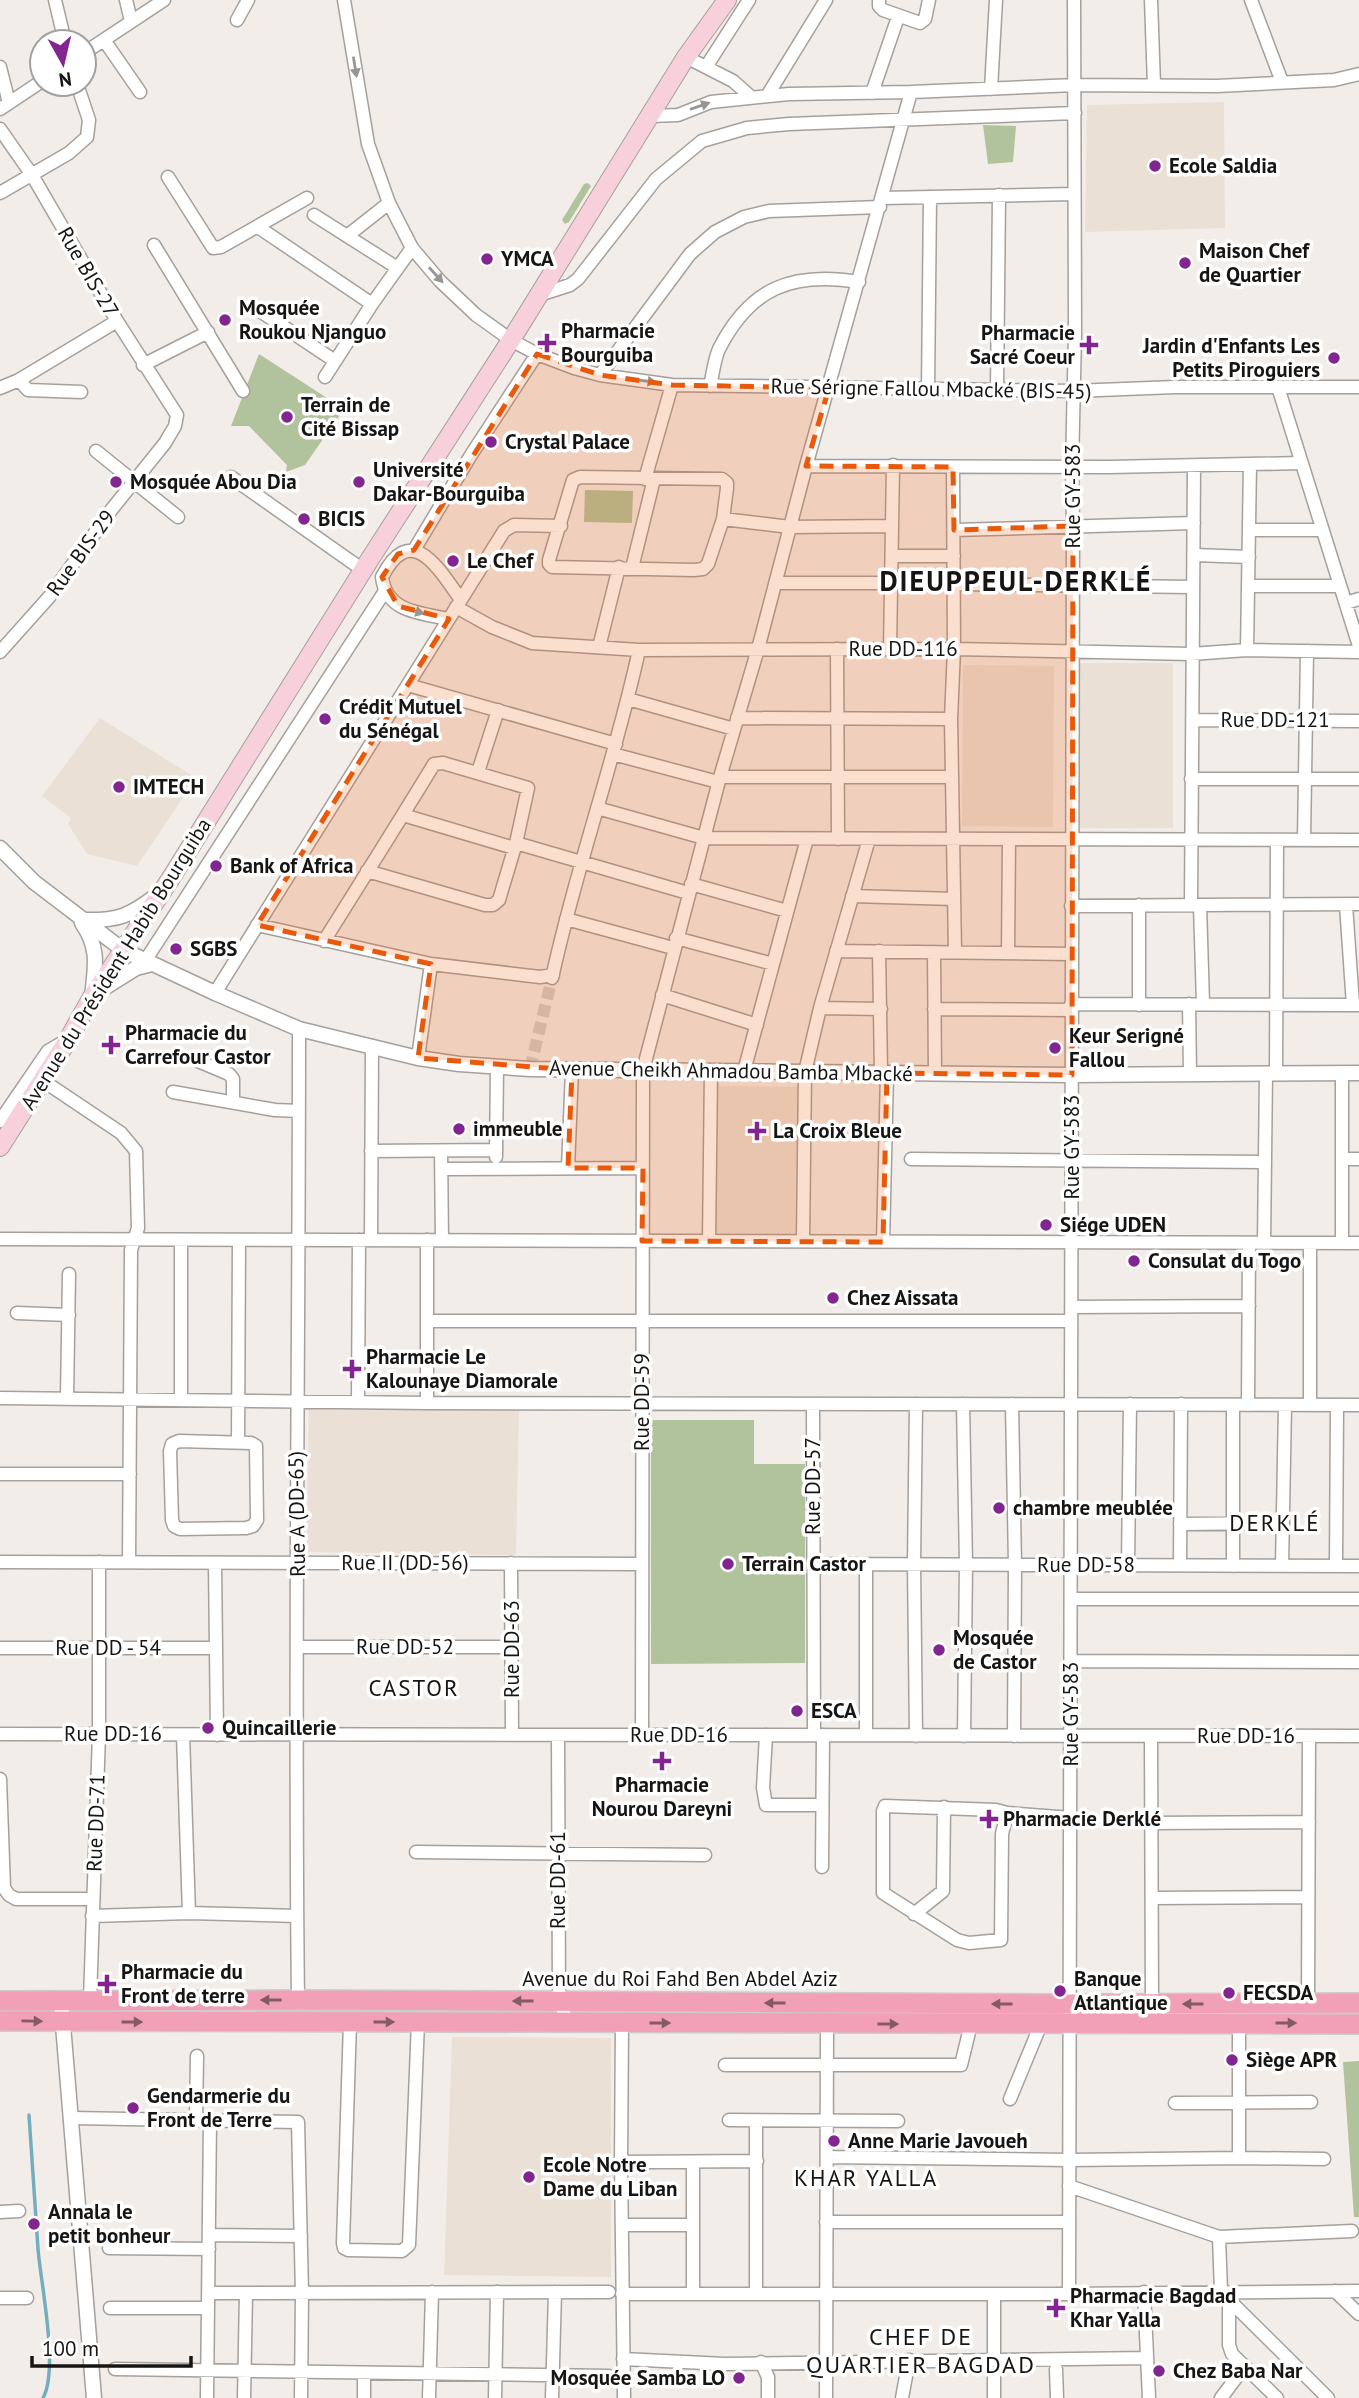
<svg xmlns="http://www.w3.org/2000/svg" width="1359" height="2398" font-family="'PT Sans',sans-serif">
	<rect width="100%" height="100%" fill="#f3ede9"/>
	<path fill="#ebe0d6" d="M 1224,102 L 1225,228 L 1085,232 L 1087,105 Z
		M 1078,663 L 1173,663 L 1173,828 L 1078,828 Z
		M 963,665 L 1054,666 L 1053,827 L 962,826 Z
		M 100,718 L 196,778 L 137,866 L 87,854 L 68,824 L 71,818 L 42,796 Z
		M 715,1086 L 799,1087 L 799,1236 L 714,1236 Z
		M 309,1407 L 519,1410 L 516,1555 L 306,1552 Z
		M 1190,2009 L 1359,2009 L 1359,2017 L 1190,2017 Z
		M 452,2037 L 611,2038 L 611,2277 L 444,2275 Z"/>
	<path fill="#b1c39d" d="M 983,125 L 1016,126 L 1013,162 L 988,164 Z
		M 588,183 L 591,186 L 569,222 L 565,224 L 562,220 L 584,184 Z
		M 259,354 L 344,409 L 305,465 L 286,472 L 287,465 L 249,426 L 231,426 Z
		M 585,490 L 633,491 L 632,523 L 584,522 Z
		M 651,1420 L 754,1420 L 754,1464 L 805,1464 L 805,1663 L 651,1664 Z
		M 1359,2061 L 1359,2217 L 1354,2217 L 1343,2062 Z"/>
	<g fill="none" stroke-linecap="round" stroke-linejoin="round">
		<path stroke="#74adbc" stroke-width="3.5" d="M 29,2115 C 32,2160 35,2205 38,2249 C 41,2285 59,2369 43,2398"/>
		<path stroke="#d2cdc9" stroke-width="12" stroke-dasharray="12 6" stroke-linecap="butt" d="M 530,1069 L 552,978"/>
		<g stroke="#a5a09c" stroke-width="15">
			<path id="minor" d="M 55,0 L 65,42
				M 126,0 L 131,21
				M 344,0 L 368,144 L 389,203 L 412,248 L 440,281 L 476,315 L 511,340 L 537,354 L 574,368 L 600,375 L 672,385 L 1074,391 L 1175,387 L 1359,387
				M 879,0 L 879,6 L 883,10 L 920,23 L 925,19 L 929,0
				M 1151,0 L 1154,85
				M 1251,0 L 1282,82
				M 237,20 L 248,0
				M 104,40 L 140,92
				M 84,53 L 164,0
				M 686,57 L 733,81 L 751,97
				M 0,67 L 9,103
				M 706,67 L 749,0
				M 991,89 L 996,0
				M 872,93 L 898,17
				M 767,96 L 826,0
				M 0,109 L 42,81
				M 650,116 L 678,115 L 711,102 L 789,94 L 911,92 L 1075,85 L 1217,86 L 1334,80 L 1359,74
				M 0,129 L 32,175 L 117,321 L 177,415 L 175,426 L 165,443 L 112,509 L 50,596 L 0,652
				M 168,177 L 213,248 L 221,247 L 307,198
				M 0,193 L 69,153 L 87,137 L 89,120 L 77,84
				M 883,198 L 1073,194
				M 314,215 L 396,267
				M 258,227 L 372,304
				M 347,236 L 389,203
				M 154,245 L 243,391
				M 539,295 L 570,285 L 578,279 L 656,179 L 702,141 L 747,128 L 789,124 L 1075,113
				M 257,309 L 335,361
				M 143,365 L 208,332
				M 600,375 L 690,254 L 715,232 L 744,217 L 769,211 L 880,207
				M 325,377 L 372,304 L 412,248
				M 19,380 L 28,390 L 81,392
				M 710,386 C 713,374 714,360 719,349 C 750,288 792,271 859,282
				M 1278,387 L 1359,646
				M 0,388 L 19,380 L 117,321
				M 928,390 L 930,197
				M 997,391 L 999,195
				M 96,451 L 178,517
				M 806,466 L 1109,467 L 1301,463
				M 953,467 L 954,649 L 951,719 L 955,952
				M 231,477 L 363,570
				M 580,477 L 722,479 L 727,483 L 727,488 L 723,519 L 708,564 L 703,569 L 694,570 L 552,567 L 549,564 L 549,560 L 573,480 Z
				M 645,479 L 672,385
				M 723,519 L 790,527 L 892,526
				M 954,530 L 1194,523
				M 1249,530 L 1322,530
				M 414,550 L 471,455 L 537,354
				M 1194,555 L 1249,557
				M 893,556 L 954,556
				M 632,568 L 654,479
				M 775,583 L 891,583
				M 953,584 L 1192,587
				M 1248,586 L 1340,586
				M 1346,603 L 1359,599
				M 456,607 L 492,627 L 532,643 L 639,650 L 954,649 L 1191,654 L 1247,650 L 1359,652
				M 449,619 C 420,613 386,612 382,577 C 411,520 439,569 461,600
				M 599,647 L 619,567
				M 837,649 L 838,839
				M 890,649 L 893,465
				M 1247,650 L 1250,464
				M 408,685 L 616,744
				M 628,699 L 734,729
				M 737,718 L 951,719
				M 1192,720 L 1359,721
				M 613,754 L 718,782
				M 478,772 L 498,710
				M 720,777 L 952,777
				M 1191,779 L 1359,779
				M 597,808 L 704,838 L 1359,840
				M 403,815 L 514,848
				M 1304,840 L 1307,651
				M 516,843 L 688,893
				M 691,884 L 787,911
				M 852,896 L 954,899
				M 1139,905 L 1139,1005
				M 1191,905 L 1194,466
				M 1200,905 L 1203,1004
				M 1346,905 L 1353,1005
				M 1071,906 L 1359,904
				M 566,919 L 673,948
				M 257,925 L 431,964 L 540,977 L 553,975
				M 676,938 L 773,964
				M 324,941 C 361,882 398,823 434,764 L 443,763 L 528,788 L 516,843 L 499,900 L 493,905 L 485,905 L 367,871
				M 836,951 L 1071,954
				M 879,951 L 881,1072
				M 934,952 L 935,1073
				M 1008,953 L 1009,839
				M 145,961 L 385,591
				M 552,978 C 576,867 615,761 639,650
				M 215,993 L 504,531 L 514,525 L 561,526
				M 662,995 L 757,1025
				M 1071,1004 L 1359,1005
				M 1189,1004 L 1190,1072
				M 820,1008 L 881,1009
				M 934,1009 L 1071,1010
				M 191,1058 L 229,1074 L 233,1079 L 233,1102
				M 418,1058 L 431,964
				M 744,1071 L 807,839
				M 1276,1073 L 1277,840
				M 1342,1073 L 1342,1243
				M 42,1080 L 121,1133 L 136,1151 L 138,1228 L 131,1250 L 129,1562
				M 173,1092 L 275,1110 L 299,1111
				M 0,1121 L 48,1051 L 67,1040
				M 371,1151 L 495,1150
				M 441,1151 L 442,1240
				M 496,1157 L 497,1067
				M 911,1159 L 1264,1162
				M 1342,1159 L 1359,1159
				M 568,1168 L 572,1070
				M 441,1169 L 643,1168
				M 0,1239 L 1359,1243
				M 181,1240 L 181,1399
				M 371,1240 L 372,1046
				M 427,1240 L 427,1403
				M 709,1241 L 711,1071
				M 803,1241 L 805,1072 L 820,1008 L 869,839
				M 883,1242 L 887,1073
				M 1264,1243 L 1266,1073
				M 1310,1243 L 1310,1405
				M 1071,1307 L 1249,1306
				M 17,1313 L 69,1315
				M 428,1321 L 1071,1321
				M 0,1398 L 427,1403 L 1359,1405
				M 67,1398 L 69,1274
				M 358,1402 L 359,1240
				M 813,1404 L 814,1735
				M 916,1404 L 914,1564 L 916,1736
				M 963,1404 L 966,1564 L 964,1736
				M 1012,1404 L 1015,1565 L 1014,1736
				M 1248,1405 L 1249,1243
				M 179,1441 L 251,1443 L 256,1446 L 257,1520 L 253,1526 L 246,1528 L 180,1529 L 174,1526 L 172,1520 L 170,1451 L 172,1444 Z
				M 238,1443 L 239,1240
				M 0,1474 L 130,1474
				M 1180,1524 L 1283,1523
				M 0,1562 L 642,1564
				M 215,1563 L 217,1735
				M 511,1563 L 512,1735
				M 813,1564 L 1359,1566
				M 866,1564 L 866,1735
				M 1128,1565 L 1130,1404
				M 1180,1565 L 1181,1404
				M 1233,1566 L 1233,1405
				M 1282,1566 L 1285,1405
				M 1336,1566 L 1337,1405
				M 1072,1599 L 1359,1599
				M 298,1647 L 511,1647
				M 0,1648 L 216,1648
				M 1071,1661 L 1359,1662
				M 0,1734 L 1359,1736
				M 642,1734 L 643,1070 L 720,777 L 758,649 L 806,466 L 911,92
				M 183,1735 L 189,1913
				M 558,1735 L 559,2001 L 568,2022
				M 766,1735 L 763,1788 L 766,1805 L 822,1805
				M 1151,1736 L 1152,2004
				M 0,1779 L 4,1888 L 9,1895 L 16,1899 L 93,1899
				M 1007,1813 L 1002,1834 L 1001,1940 L 969,1943 L 957,1940 L 883,1893 L 883,1811 L 885,1806 L 996,1810 L 1007,1813 L 1071,1818
				M 1151,1823 L 1309,1822
				M 416,1852 L 705,1855
				M 822,1867 L 823,1735
				M 1152,1898 L 1308,1897
				M 914,1914 L 943,1891 L 944,1807
				M 92,1916 L 189,1913 L 297,1916
				M 90,2000 L 99,1734 L 99,1562
				M 298,2000 C 294,1676 299,1352 299,1029
				M 1308,2003 L 1309,1736
				M 350,2022 L 343,2243 L 344,2248 L 348,2250 L 402,2251 L 409,2245 L 418,2022
				M 622,2023 L 621,2162 L 624,2398
				M 725,2065 L 961,2065 L 971,2024
				M 1010,2099 L 1041,2024
				M 1175,2103 L 1311,2102
				M 71,2118 L 298,2122 L 302,2293 L 301,2398
				M 196,2120 L 197,2056
				M 729,2120 L 898,2121
				M 756,2122 L 756,2294
				M 827,2157 L 1069,2160 L 1239,2158 L 1324,2159
				M 1239,2158 L 1239,2023
				M 621,2162 L 757,2161
				M 693,2162 L 693,2294
				M 1069,2186 L 1219,2237 L 1221,2292 L 1328,2398
				M 0,2212 L 19,2211
				M 826,2222 L 1069,2222
				M 622,2225 L 693,2225
				M 209,2235 L 301,2236
				M 1219,2237 L 1352,2231
				M 109,2248 L 209,2249
				M 1335,2291 L 1359,2314
				M 1144,2292 L 1149,2398
				M 208,2293 L 609,2292
				M 622,2294 L 1069,2294 L 1359,2291
				M 994,2294 L 994,2398
				M 1069,2294 L 1073,526 L 1072,467 L 1075,334 L 1074,0
				M 0,2298 L 27,2298
				M 1229,2301 L 1229,2345 L 1232,2354 L 1277,2398
				M 110,2308 L 208,2308
				M 623,2359 L 725,2364 L 1147,2358
				M 761,2362 L 768,2377 L 768,2398
				M 115,2369 L 609,2376
				M 1056,2369 L 1057,2398
				M 207,2398 L 210,2120
				M 244,2398 L 246,2293
				M 364,2398 L 364,2373
				M 429,2398 L 432,2292
				M 495,2398 L 497,2292
				M 552,2398 L 555,2292
				M 826,2398 L 827,2024
				M 902,2398 L 909,2360
				M 1221,2398 L 1245,2366"/>
		</g>
		<g stroke="#a5a09c" stroke-width="17">
			<path id="tertiary" d="M 0,848 L 34,882 L 123,950 L 215,993 L 299,1029 L 418,1058 L 459,1064 L 530,1069 L 1072,1075 L 1359,1073
				M 83,920 C 118,921 130,916 157,895
				M 82,923 C 100,949 95,967 92,997
				M 96,993 L 136,968 L 152,964
				M 61,2001 L 94,2398"/>
		</g>
		<g stroke="#a5a09c" stroke-width="20">
			<path id="secondary" d="M 0,1147 L 68,1040 L 92,997 L 171,878 L 370,559 L 511,340 L 686,57 L 727,0"/>
		</g>
		<g stroke="#cccccb" stroke-width="22">
			<path id="primary" d="M 0,2001 L 298,2000 L 1070,2004 L 1359,2003
				M 0,2021 L 1359,2024"/>
		</g>
		<use href="#minor" stroke="#fff" stroke-width="12"/>
		<use href="#tertiary" stroke="#fff" stroke-width="14"/>
		<use href="#secondary" stroke="#f8d0dc" stroke-width="18"/>
		<use href="#primary" stroke="#f1a0b8" stroke-width="19"/>
	</g>
	<defs><path id="oneway-solid" d="M-6-.8H1V-3.2L6.5 0L1 3.2V.8H-6Z" transform="scale(1.75)"/></defs>
	<g fill="#979695">
		<use href="#oneway-solid" transform="translate(355 67) rotate(81)"/>
		<use href="#oneway-solid" transform="translate(700 106) rotate(-19)"/>
		<use href="#oneway-solid" transform="translate(436 275) rotate(48)"/>
		<use href="#oneway-solid" transform="translate(646 381) rotate(8)"/>
		<use href="#oneway-solid" transform="translate(414 611) rotate(15)"/>
	</g>
	<g fill="#845a66">
		<use href="#oneway-solid" transform="translate(271 2000) rotate(180)"/>
		<use href="#oneway-solid" transform="translate(523 2001) rotate(-180)"/>
		<use href="#oneway-solid" transform="translate(775 2003) rotate(-180)"/>
		<use href="#oneway-solid" transform="translate(1002 2004) rotate(-180)"/>
		<use href="#oneway-solid" transform="translate(1193 2004) rotate(180)"/>
		<use href="#oneway-solid" transform="translate(32 2021) rotate(1)"/>
		<use href="#oneway-solid" transform="translate(132 2022)"/>
		<use href="#oneway-solid" transform="translate(384 2022)"/>
		<use href="#oneway-solid" transform="translate(660 2023)"/>
		<use href="#oneway-solid" transform="translate(1286 2023)"/>
		<use href="#oneway-solid" transform="translate(888 2024)"/>
	</g>
	<path fill="#e8590c" fill-opacity="0.2" stroke="#e8590c" stroke-width="5" stroke-dasharray="14 9" stroke-linejoin="round" d="M 537,354 L 600,375 L 672,385 L 829,388 L 806,466 L 953,467 L 954,530 L 1073,526 L 1072,1075 L 887,1073 L 883,1242 L 642,1241 L 643,1168 L 568,1168 L 572,1070 L 418,1058 L 431,964 L 257,925 L 449,619 L 398,606 L 382,577 L 398,554 L 414,550 Z"/>
	<g fill="#832590" stroke="#fff" stroke-width="2.5">
		<circle cx="1155" cy="166" r="7"/>
		<circle cx="487" cy="259" r="7"/>
		<circle cx="1185" cy="263" r="7"/>
		<circle cx="225" cy="320" r="7"/>
		<path d="M543.5 332.5h7v7h7v7h-7v7h-7v-7h-7v-7h7z"/>
		<path d="M1085.5 334.5h7v7h7v7h-7v7h-7v-7h-7v-7h7z"/>
		<circle cx="1334" cy="358" r="7"/>
		<circle cx="287" cy="417" r="7"/>
		<circle cx="491" cy="442" r="7"/>
		<circle cx="116" cy="482" r="7"/>
		<circle cx="359" cy="482" r="7"/>
		<circle cx="304" cy="519" r="7"/>
		<circle cx="453" cy="561" r="7"/>
		<circle cx="325" cy="719" r="7"/>
		<circle cx="119" cy="787" r="7"/>
		<circle cx="216" cy="866" r="7"/>
		<circle cx="176" cy="949" r="7"/>
		<path d="M107.5 1034.5h7v7h7v7h-7v7h-7v-7h-7v-7h7z"/>
		<circle cx="1055" cy="1048" r="7"/>
		<circle cx="459" cy="1129" r="7"/>
		<path d="M753.5 1120.5h7v7h7v7h-7v7h-7v-7h-7v-7h7z"/>
		<circle cx="1046" cy="1225" r="7"/>
		<circle cx="1134" cy="1261" r="7"/>
		<circle cx="833" cy="1298" r="7"/>
		<path d="M348.5 1358.5h7v7h7v7h-7v7h-7v-7h-7v-7h7z"/>
		<circle cx="999" cy="1508" r="7"/>
		<circle cx="728" cy="1564" r="7"/>
		<circle cx="939" cy="1650" r="7"/>
		<circle cx="797" cy="1711" r="7"/>
		<circle cx="208" cy="1728" r="7"/>
		<path d="M658.5 1750.5h7v7h7v7h-7v7h-7v-7h-7v-7h7z"/>
		<path d="M985.5 1808.5h7v7h7v7h-7v7h-7v-7h-7v-7h7z"/>
		<path d="M103.5 1973.5h7v7h7v7h-7v7h-7v-7h-7v-7h7z"/>
		<circle cx="1060" cy="1991" r="7"/>
		<circle cx="1229" cy="1993" r="7"/>
		<circle cx="1232" cy="2060" r="7"/>
		<circle cx="133" cy="2108" r="7"/>
		<circle cx="834" cy="2141" r="7"/>
		<circle cx="529" cy="2177" r="7"/>
		<circle cx="34" cy="2224" r="7"/>
		<path d="M1052.5 2297.5h7v7h7v7h-7v7h-7v-7h-7v-7h7z"/>
		<circle cx="1159" cy="2371" r="7"/>
		<circle cx="739" cy="2378" r="7"/>
	</g>
	<g text-anchor="middle" stroke-width="7" stroke-linejoin="round" paint-order="stroke">
		<g font-size="21" font-weight="bold" fill="#171513" stroke="#fff" text-anchor="start">
			<text x="1169" y="173">Ecole Saldia</text>
			<text x="1199" y="258">Maison Chef<tspan x="1199" dy="24">de Quartier</tspan></text>
			<text x="501" y="266">YMCA</text>
			<text x="239" y="315">Mosquée<tspan x="239" dy="24">Roukou Njanguo</tspan></text>
			<text x="561" y="338">Pharmacie<tspan x="561" dy="24">Bourguiba</tspan></text>
			<text x="1075" y="340" text-anchor="end">Pharmacie<tspan x="1075" dy="24">Sacré Coeur</tspan></text>
			<text x="1320" y="353" text-anchor="end">Jardin d'Enfants Les<tspan x="1320" dy="24">Petits Piroguiers</tspan></text>
			<text x="301" y="412">Terrain de<tspan x="301" dy="24">Cité Bissap</tspan></text>
			<text x="505" y="449">Crystal Palace</text>
			<text x="373" y="477">Université<tspan x="373" dy="24">Dakar-Bourguiba</tspan></text>
			<text x="130" y="489">Mosquée Abou Dia</text>
			<text x="318" y="526">BICIS</text>
			<text x="467" y="568">Le Chef</text>
			<text x="339" y="714">Crédit Mutuel<tspan x="339" dy="24">du Sénégal</tspan></text>
			<text x="133" y="794">IMTECH</text>
			<text x="230" y="873">Bank of Africa</text>
			<text x="190" y="956">SGBS</text>
			<text x="125" y="1040">Pharmacie du<tspan x="125" dy="24">Carrefour Castor</tspan></text>
			<text x="1069" y="1043">Keur Serigné<tspan x="1069" dy="24">Fallou</tspan></text>
			<text x="473" y="1136">immeuble</text>
			<text x="773" y="1138">La Croix Bleue</text>
			<text x="1060" y="1232">Siége UDEN</text>
			<text x="1148" y="1268">Consulat du Togo</text>
			<text x="847" y="1305">Chez Aissata</text>
			<text x="366" y="1364">Pharmacie Le<tspan x="366" dy="24">Kalounaye Diamorale</tspan></text>
			<text x="1013" y="1515">chambre meublée</text>
			<text x="742" y="1571">Terrain Castor</text>
			<text x="953" y="1645">Mosquée<tspan x="953" dy="24">de Castor</tspan></text>
			<text x="811" y="1718">ESCA</text>
			<text x="222" y="1735">Quincaillerie</text>
			<text x="662" y="1792" text-anchor="middle">Pharmacie<tspan x="662" dy="24">Nourou Dareyni</tspan></text>
			<text x="1003" y="1826">Pharmacie Derklé</text>
			<text x="121" y="1979">Pharmacie du<tspan x="121" dy="24">Front de terre</tspan></text>
			<text x="1074" y="1986">Banque<tspan x="1074" dy="24">Atlantique</tspan></text>
			<text x="1243" y="2000">FECSDA</text>
			<text x="1246" y="2067">Siège APR</text>
			<text x="147" y="2103">Gendarmerie du<tspan x="147" dy="24">Front de Terre</tspan></text>
			<text x="848" y="2148">Anne Marie Javoueh</text>
			<text x="543" y="2172">Ecole Notre<tspan x="543" dy="24">Dame du Liban</tspan></text>
			<text x="48" y="2219">Annala le<tspan x="48" dy="24">petit bonheur</tspan></text>
			<text x="1070" y="2303">Pharmacie Bagdad<tspan x="1070" dy="24">Khar Yalla</tspan></text>
			<text x="1173" y="2378">Chez Baba Nar</text>
			<text x="725" y="2385" text-anchor="end">Mosquée Samba LO</text>
		</g>
		<g font-size="21" fill="#171513" stroke="#fff">
			<text transform="translate(88 272) rotate(60)" y="7">Rue BIS-27</text>
			<text transform="translate(931 389) rotate(1)" y="7">Rue Sérigne Fallou Mbacké (BIS-45)</text>
			<text transform="translate(1073 496) rotate(-90)" y="7">Rue GY-583</text>
			<text transform="translate(81 553) rotate(-54)" y="7">Rue BIS-29</text>
			<text x="903" y="656">Rue DD-116</text>
			<text x="1275" y="727">Rue DD-121</text>
			<text transform="translate(116 964) rotate(-58)" y="7">Avenue du Président Habib Bourguiba</text>
			<text transform="translate(731 1071) rotate(1)" y="7">Avenue Cheikh Ahmadou Bamba Mbacké</text>
			<text transform="translate(1072 1147) rotate(-90)" y="7">Rue GY-583</text>
			<text transform="translate(642 1402) rotate(-90)" y="7">Rue DD-59</text>
			<text transform="translate(813 1486) rotate(-90)" y="7">Rue DD-57</text>
			<text transform="translate(297 1514) rotate(-91)" y="7">Rue A (DD-65)</text>
			<text x="405" y="1570">Rue II (DD-56)</text>
			<text x="1086" y="1572">Rue DD-58</text>
			<text x="405" y="1654">Rue DD-52</text>
			<text x="108" y="1655">Rue DD - 54</text>
			<text transform="translate(512 1649) rotate(-90)" y="7">Rue DD-63</text>
			<text transform="translate(1071 1714) rotate(-90)" y="7">Rue GY-583</text>
			<text x="113" y="1741">Rue DD-16</text>
			<text x="679" y="1742">Rue DD-16</text>
			<text x="1246" y="1743">Rue DD-16</text>
			<text transform="translate(96 1823) rotate(-88)" y="7">Rue DD-71</text>
			<text transform="translate(558 1880) rotate(-90)" y="7">Rue DD-61</text>
			<text x="680" y="1986">Avenue du Roi Fahd Ben Abdel Aziz</text>
		</g>
		<g font-size="23" letter-spacing="2" fill="#171513" stroke="#fff">
			<text x="1275" y="1531">DERKLÉ</text>
			<text x="414" y="1696">CASTOR</text>
			<text x="866" y="2186">KHAR YALLA</text>
		</g>
		<g font-size="24" letter-spacing="2" fill="#171513" stroke="#fff">
			<text x="921" y="2345">CHEF DE<tspan x="921" dy="28">QUARTIER BAGDAD</tspan></text>
		</g>
		<g font-size="28" font-weight="bold" letter-spacing="2" fill="#171513" stroke="#fff">
			<text x="1016" y="591">DIEUPPEUL-DERKLÉ</text>
		</g>
	</g>
	<g transform="translate(63 63) rotate(172)"><circle r="33" fill="#ffffff" stroke="#a2a1a1" stroke-width="2"/>
	<path d="M0-5L12 26L0 18L-12 26Z" fill="#832590"/>
	<text y="-10" font-size="19" font-weight="bold" text-anchor="middle" fill="#171513">N</text>
	</g>
	<path d="M32 2356v10h159v-10" fill="none" stroke="#171513" stroke-width="3.5"/>
	<text x="42" y="2356" font-size="21" fill="#171513" stroke="#ffffff" stroke-width="5" paint-order="stroke">100 m</text>
</svg>
